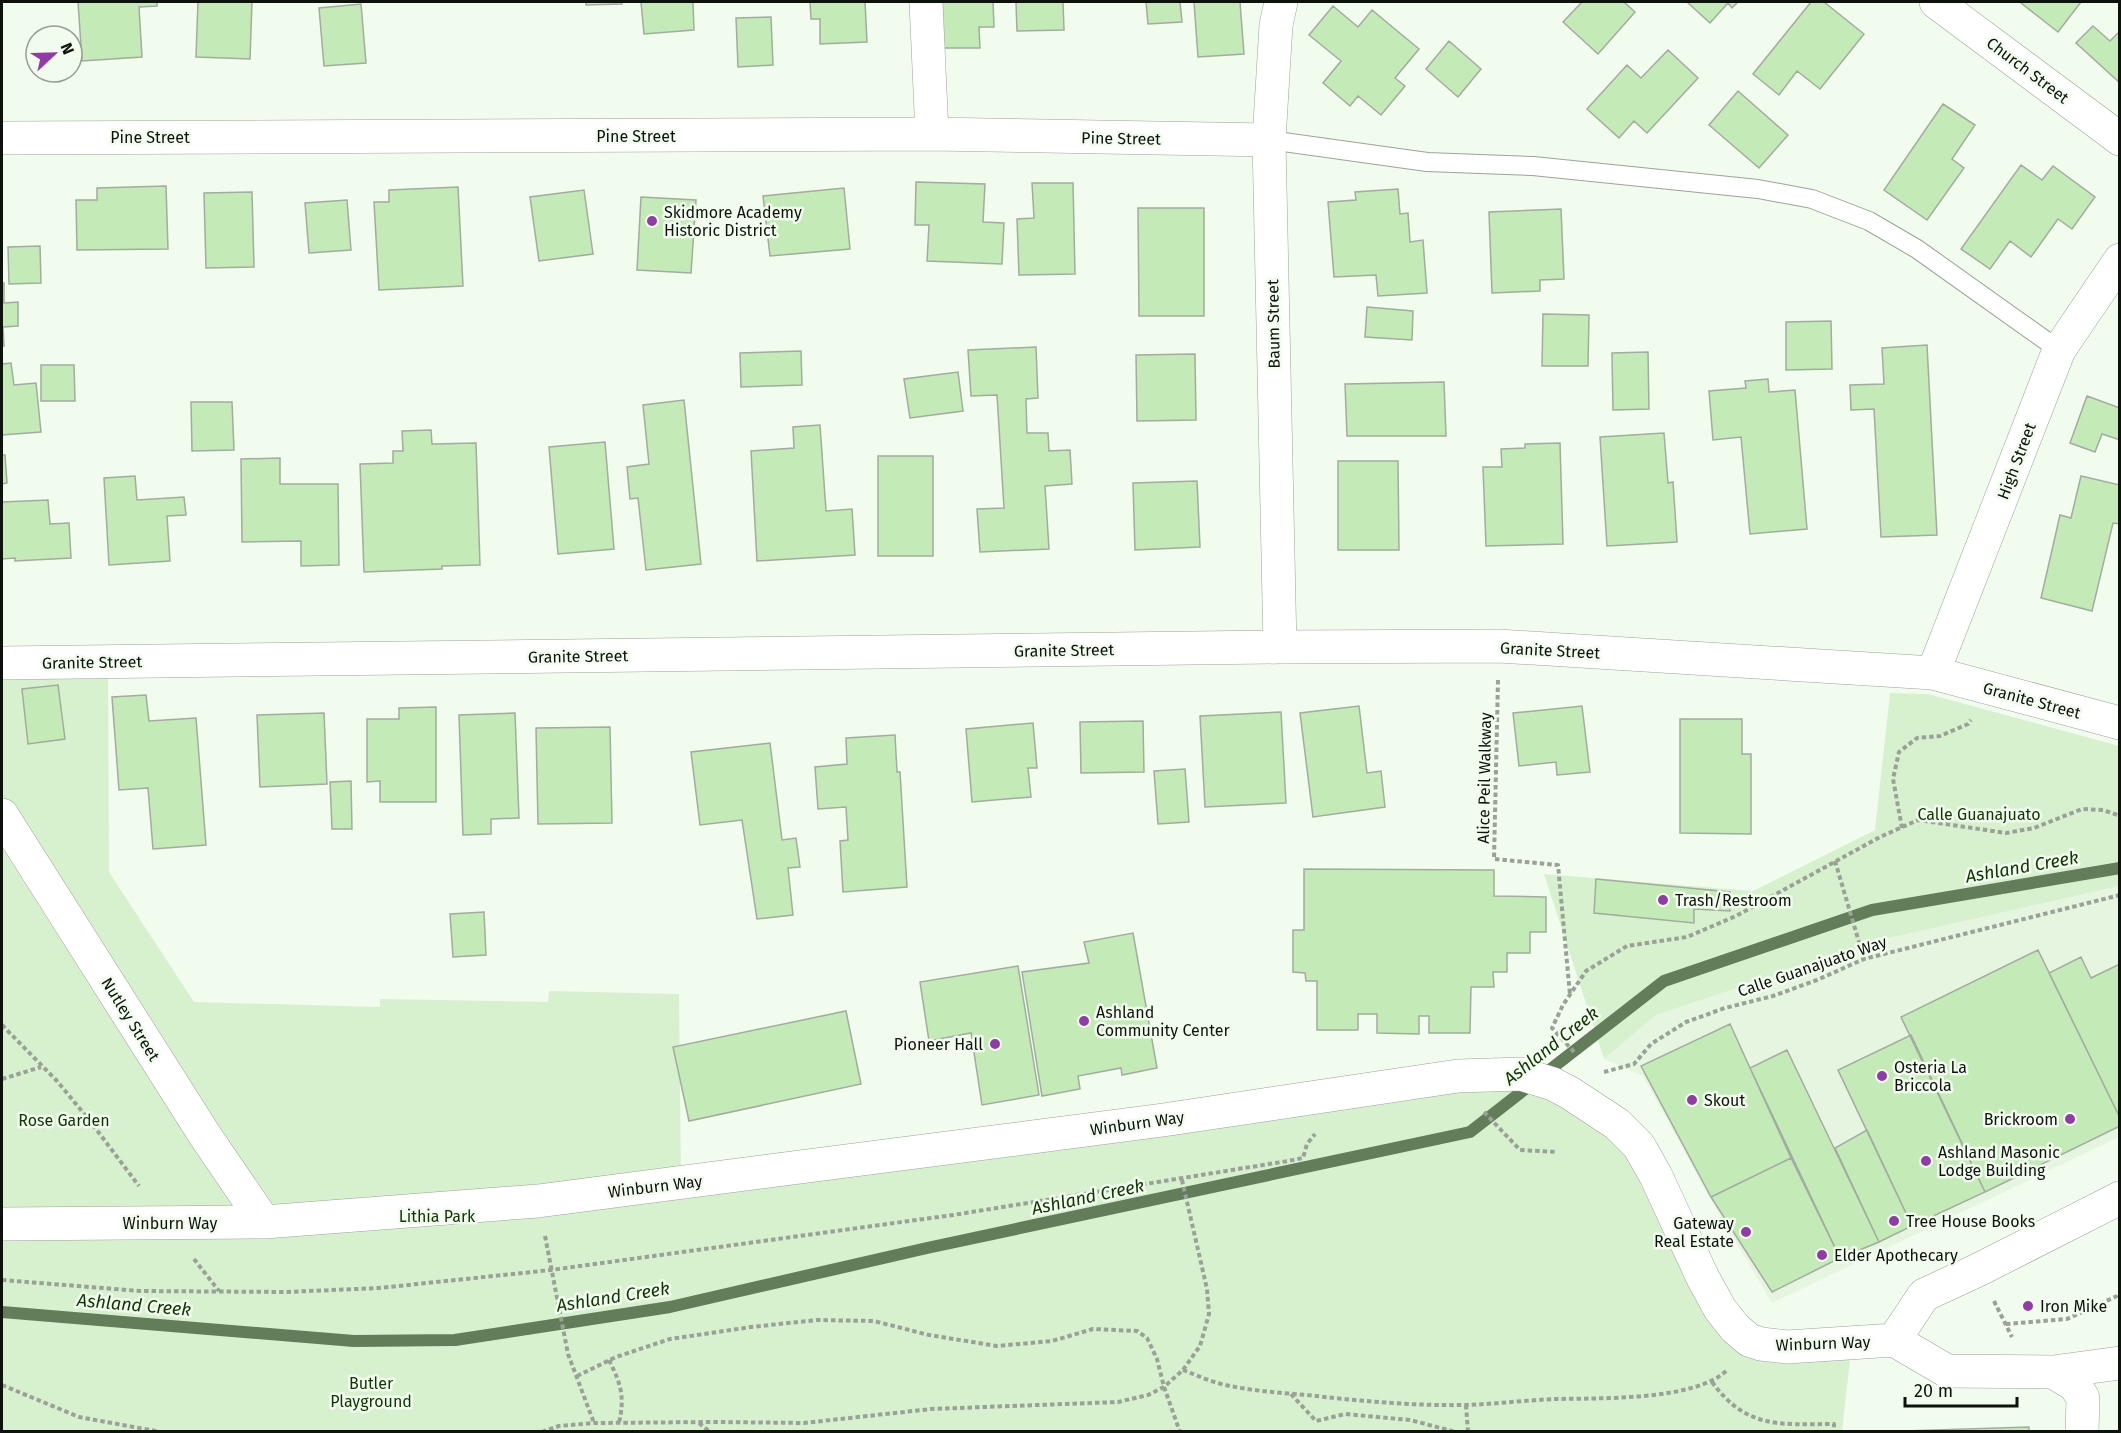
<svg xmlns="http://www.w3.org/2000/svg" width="2121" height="1433" font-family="'Fira Sans',sans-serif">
	<rect width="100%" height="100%" fill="#f1fcee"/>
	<path fill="#e5f5e0" d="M 2119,886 L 2119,1137 L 1772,1303 L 1711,1200 L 1643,1076 L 1604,1059 L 1656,1015 L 1885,939 Z"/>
	<path fill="#d7f1cf" d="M 108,662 L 109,872 L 194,1002 L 380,1007 L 380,999 L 548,1002 L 549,991 L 679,994 L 681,1182 L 1505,1074 L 1617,1124 L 1735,1328 L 1816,1346 L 1850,1360 L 1842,1431 L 2,1431 L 2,663 Z
		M 1890,693 L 1928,694 L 2119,746 L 2119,886 L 1885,939 L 1656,1015 L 1604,1059 L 1544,874 L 1753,891 L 1875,830 Z"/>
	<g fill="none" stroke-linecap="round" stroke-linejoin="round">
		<path stroke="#637d5b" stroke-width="12" d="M 2,1312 L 354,1341 L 455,1340 L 670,1307 L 927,1248 L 1470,1132 L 1664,981 L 1872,910 L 2120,868"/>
	</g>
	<path fill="#c3eab7" stroke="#a2ac9f" stroke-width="1.5" d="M 78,2 L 157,2 L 157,6 L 139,7 L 142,57 L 82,61 Z
		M 198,2 L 252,2 L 250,59 L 196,57 Z
		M 586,2 L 622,2 L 622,4 L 586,5 Z
		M 641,2 L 693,2 L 694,30 L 644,34 Z
		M 810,2 L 865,2 L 867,42 L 820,44 L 820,19 L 811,19 Z
		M 935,2 L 993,2 L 994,27 L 979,27 L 980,48 L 937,48 Z
		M 1016,2 L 1063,2 L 1064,30 L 1017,31 Z
		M 1146,2 L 1180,2 L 1182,22 L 1148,24 Z
		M 1194,2 L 1240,2 L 1244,54 L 1198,57 Z
		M 1582,2 L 1624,2 L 1635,12 L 1598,54 L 1563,22 Z
		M 1687,2 L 1738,2 L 1732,8 L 1728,3 L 1710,23 Z
		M 1811,2 L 1824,2 L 1864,34 L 1820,89 L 1797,71 L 1779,95 L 1753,74 Z
		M 2022,2 L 2081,2 L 2058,32 L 2021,3 Z
		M 361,4 L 366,63 L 324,66 L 319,8 Z
		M 1333,6 L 1358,27 L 1372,10 L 1419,49 L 1395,78 L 1405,86 L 1381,115 L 1358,96 L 1350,106 L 1323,83 L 1341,61 L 1309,35 Z
		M 771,17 L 773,65 L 738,67 L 736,18 Z
		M 2093,26 L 2110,41 L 2120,31 L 2120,83 L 2076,43 Z
		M 1449,41 L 1481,69 L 1458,97 L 1426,69 Z
		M 1668,50 L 1698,78 L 1647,133 L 1634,121 L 1619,138 L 1587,109 L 1627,65 L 1641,78 Z
		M 1738,91 L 1788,135 L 1759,168 L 1709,125 Z
		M 1943,104 L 1975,125 L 1952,159 L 1964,168 L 1927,220 L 1884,190 Z
		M 2021,165 L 2042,180 L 2053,166 L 2095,197 L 2072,229 L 2058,219 L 2031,257 L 2010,241 L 1990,269 L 1961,249 Z
		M 916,182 L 985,184 L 983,222 L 1004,223 L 1002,264 L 927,261 L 929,225 L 915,225 Z
		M 1032,183 L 1073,183 L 1075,274 L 1019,275 L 1017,219 L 1034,218 Z
		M 166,186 L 168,249 L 77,250 L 76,200 L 97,200 L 97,188 Z
		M 458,187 L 463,286 L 379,290 L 374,202 L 389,202 L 389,190 Z
		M 844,188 L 850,249 L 770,256 L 763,196 Z
		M 1398,189 L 1400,214 L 1408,213 L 1410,242 L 1423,240 L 1427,293 L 1378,296 L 1376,275 L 1334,277 L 1328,202 L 1356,200 L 1355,192 Z
		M 584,190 L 593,254 L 539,261 L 530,197 Z
		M 252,192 L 254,267 L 206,268 L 204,193 Z
		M 641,197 L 696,200 L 691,273 L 637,270 Z
		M 347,200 L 351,250 L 309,253 L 305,203 Z
		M 1138,208 L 1204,208 L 1204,316 L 1139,316 Z
		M 1561,209 L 1564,279 L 1540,280 L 1540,291 L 1492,293 L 1489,212 Z
		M 40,246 L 41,283 L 9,284 L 8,247 Z
		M 2,283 L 4,283 L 4,303 L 18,302 L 18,326 L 3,327 L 4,346 L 2,346 Z
		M 1367,307 L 1413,311 L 1412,340 L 1365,337 Z
		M 1543,314 L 1589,315 L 1588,366 L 1542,366 Z
		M 1831,321 L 1832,369 L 1786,370 L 1786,322 Z
		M 1927,345 L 1937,535 L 1881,537 L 1874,409 L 1851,410 L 1850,385 L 1884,384 L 1882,348 Z
		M 1036,347 L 1038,398 L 1026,399 L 1027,433 L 1048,433 L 1049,451 L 1070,450 L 1072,484 L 1045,486 L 1049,549 L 980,552 L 977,509 L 1004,508 L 997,395 L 971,396 L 968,350 Z
		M 801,351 L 802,385 L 741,387 L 740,353 Z
		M 1648,352 L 1649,409 L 1613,410 L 1612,353 Z
		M 1195,354 L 1196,420 L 1137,421 L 1136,355 Z
		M 11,363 L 14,385 L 36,383 L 41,432 L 2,435 L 2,364 Z
		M 41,365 L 74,365 L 75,401 L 41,401 Z
		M 958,372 L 963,411 L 910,418 L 904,379 Z
		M 1768,379 L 1769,392 L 1795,390 L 1807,529 L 1750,534 L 1741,437 L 1713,440 L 1709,391 L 1746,388 L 1745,381 Z
		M 1444,382 L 1446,436 L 1347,436 L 1345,384 Z
		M 2087,396 L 2120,408 L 2120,440 L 2102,434 L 2095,452 L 2070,443 Z
		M 684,400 L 701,564 L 646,570 L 638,498 L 630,499 L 627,467 L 649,464 L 643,405 Z
		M 191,402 L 232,402 L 234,450 L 192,451 Z
		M 820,425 L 826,511 L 852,509 L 855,555 L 757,561 L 751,451 L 794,448 L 793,427 Z
		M 431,430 L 432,444 L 476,443 L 480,565 L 442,566 L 442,569 L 364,572 L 360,464 L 393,463 L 393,451 L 403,451 L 402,431 Z
		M 1664,433 L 1668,483 L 1673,482 L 1677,542 L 1607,546 L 1600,437 Z
		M 605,442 L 614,549 L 558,554 L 549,447 Z
		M 1560,443 L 1563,544 L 1486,546 L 1483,467 L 1502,467 L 1501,449 L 1525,448 L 1525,444 Z
		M 2,455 L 5,455 L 7,483 L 2,484 Z
		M 878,456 L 933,456 L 933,556 L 878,556 Z
		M 280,458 L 280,484 L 338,484 L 339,565 L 301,566 L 301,541 L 242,542 L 241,459 Z
		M 1338,461 L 1398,461 L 1399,550 L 1338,550 Z
		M 135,476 L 137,500 L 184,497 L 186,515 L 167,516 L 170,561 L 109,565 L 104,478 Z
		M 2081,476 L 2120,485 L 2120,524 L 2113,523 L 2092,611 L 2041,598 L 2060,515 L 2071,518 Z
		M 1197,481 L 1200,547 L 1135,550 L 1133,483 Z
		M 48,500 L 50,524 L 69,523 L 71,558 L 15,561 L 15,558 L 2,559 L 2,502 Z
		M 58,685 L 65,739 L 28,744 L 22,689 Z
		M 146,695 L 149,721 L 196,718 L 206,845 L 153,849 L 148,788 L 119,790 L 112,697 Z
		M 1359,706 L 1367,773 L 1381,771 L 1385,807 L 1313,817 L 1300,713 Z
		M 1582,706 L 1590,772 L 1557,775 L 1556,762 L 1519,766 L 1513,713 Z
		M 436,707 L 436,802 L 380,802 L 380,781 L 367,782 L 367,719 L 399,719 L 399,708 Z
		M 1281,712 L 1286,803 L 1205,807 L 1200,716 Z
		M 324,713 L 327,784 L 260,787 L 257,715 Z
		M 515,713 L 519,818 L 491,819 L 491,834 L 463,835 L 459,715 Z
		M 1680,719 L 1742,719 L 1742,754 L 1751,754 L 1751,834 L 1680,833 Z
		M 1143,721 L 1144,772 L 1081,773 L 1080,722 Z
		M 1033,723 L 1037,768 L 1028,768 L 1031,797 L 972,802 L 966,729 Z
		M 610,727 L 612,823 L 538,824 L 536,728 Z
		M 895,735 L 897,772 L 900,772 L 907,887 L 843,892 L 840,841 L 848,840 L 846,807 L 818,809 L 815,767 L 847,764 L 846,738 Z
		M 770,743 L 782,840 L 796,838 L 800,867 L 788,868 L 793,915 L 757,919 L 742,820 L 700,825 L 691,752 Z
		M 1185,769 L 1189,822 L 1158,824 L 1154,771 Z
		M 351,781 L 352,829 L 332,829 L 330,782 Z
		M 1304,869 L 1494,870 L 1494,896 L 1546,897 L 1546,932 L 1530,932 L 1530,953 L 1507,953 L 1507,972 L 1493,972 L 1494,987 L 1471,987 L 1470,1033 L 1429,1033 L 1429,1016 L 1419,1016 L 1419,1034 L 1377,1033 L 1377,1014 L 1358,1014 L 1358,1030 L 1317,1030 L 1317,981 L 1306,981 L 1305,973 L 1293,972 L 1293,930 L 1304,930 Z
		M 1596,879 L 1730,892 L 1730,911 L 1694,909 L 1694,923 L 1594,913 Z
		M 484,912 L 486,955 L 453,957 L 450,914 Z
		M 1133,933 L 1157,1068 L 1122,1075 L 1121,1068 L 1078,1076 L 1080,1089 L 1042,1096 L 1022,972 L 1089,963 L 1084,942 Z
		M 2038,950 L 2120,1118 L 2120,1126 L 1985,1192 L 1901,1017 Z
		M 2081,957 L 2091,978 L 2118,965 L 2120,967 L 2120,1118 L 2049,973 Z
		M 1018,966 L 1039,1095 L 982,1105 L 971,1033 L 929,1041 L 920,982 Z
		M 846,1011 L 861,1084 L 689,1121 L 673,1047 Z
		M 1730,1024 L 1791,1158 L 1711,1197 L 1641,1066 Z
		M 1911,1035 L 1985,1192 L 1912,1226 L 1838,1070 Z
		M 1787,1050 L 1879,1242 L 1840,1258 L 1750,1068 Z
		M 1867,1130 L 1912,1226 L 1879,1242 L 1835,1148 Z
		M 1791,1158 L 1840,1258 L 1772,1292 L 1711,1197 Z
		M 2029,1427 L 2029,1432 L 1870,1432 Z"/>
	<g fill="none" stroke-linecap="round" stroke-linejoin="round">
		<g stroke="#9aa597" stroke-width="20">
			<path id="lane" d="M 1269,140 L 1427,162 L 1533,166 L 1758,189 L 1812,199 L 1869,221 L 1917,249 L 2059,350"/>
		</g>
		<g stroke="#9aa597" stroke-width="34">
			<path id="street" d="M 926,2 L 932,134
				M 1936,2 L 2120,139
				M 2,138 L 932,134 L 1269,140
				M 1280,647 L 1269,140 L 1276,25 L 1281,2
				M 2,663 L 1280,647 L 1499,646 L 1933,673 L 2120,723
				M 1933,673 L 2059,350 L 2120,260
				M 2,815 L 204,1134 L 264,1222
				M 2,1224 L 264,1222 L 538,1201 L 1163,1120 L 1458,1076 L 1521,1074 L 1553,1084 L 1570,1093 L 1617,1124 L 1639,1146 L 1656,1176 L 1702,1276 L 1720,1309 L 1735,1328 L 1749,1340 L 1761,1344 L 1787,1347 L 1894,1340 L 1947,1371 L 2053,1372 L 2075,1385 L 2083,1398 L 2082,1432
				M 1894,1340 L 1924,1295 L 1978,1270 L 2120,1198
				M 2053,1372 L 2120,1363"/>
		</g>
		<path stroke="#9aa298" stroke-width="4" stroke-dasharray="4.5 3" stroke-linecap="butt" d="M 1498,680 L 1494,859 L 1558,865 L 1570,995
			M 1902,828 L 1893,779 L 1899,752 L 1917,738 L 1940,736 L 1968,724 L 1971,720
			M 1835,861 L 1864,959
			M 2,1025 L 57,1081 L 90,1121 L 139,1186
			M 1574,1052 L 1552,1028 L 1563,1005 L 1586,971 L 1627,946 L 1687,937 L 1736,916 L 1880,837 L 1918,820 L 2006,833 L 2034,828 L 2082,809 L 2103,810 L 2120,816
			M 1604,1072 L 1634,1064 L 1651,1044 L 1686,1022 L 1725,1008 L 1773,996 L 1817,980 L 1864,959 L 2120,895
			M 2,1079 L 41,1067
			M 1484,1112 L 1520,1150 L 1557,1152
			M 545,1236 L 568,1354 L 594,1423
			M 194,1259 L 219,1291
			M 2,1280 L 140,1291 L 287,1292 L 379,1288 L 551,1270 L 953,1215 L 1288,1161 L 1303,1158 L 1307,1144 L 1315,1134
			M 1994,1301 L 2012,1337
			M 2006,1324 L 2067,1319 L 2117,1296 L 2120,1292
			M 609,1360 C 621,1384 625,1397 619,1423
			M 1183,1370 C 1198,1376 1214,1383 1230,1386 C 1255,1391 1281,1393 1307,1395 C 1360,1401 1413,1406 1466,1405 C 1496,1404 1527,1400 1557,1399 C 1600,1398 1698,1401 1728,1369
			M 577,1376 L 616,1357 L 670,1339 L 751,1327 L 817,1320 L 874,1321 L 929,1335 L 997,1346 L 1052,1341 L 1093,1329 L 1137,1331 L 1147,1338 L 1157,1359 L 1164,1387 L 1180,1432
			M 1712,1382 C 1747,1430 1781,1424 1834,1424 L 1834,1432
			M 2,1385 L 79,1417 L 161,1432
			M 1291,1394 L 1316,1421 L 1345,1414 L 1410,1420 L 1456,1432
			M 1466,1405 L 1468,1432
			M 699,1423 L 710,1432
			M 542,1432 L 559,1426 L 594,1423 L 716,1422 L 804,1423 L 931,1409 L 1118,1402 L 1148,1395 L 1164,1387 L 1183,1370 L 1200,1346 L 1209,1314 L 1207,1289 L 1182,1180"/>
		<use href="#lane" stroke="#fff" stroke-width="18"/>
		<use href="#street" stroke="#fff" stroke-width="33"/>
	</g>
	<g fill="#913ba8" stroke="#f1fcee" stroke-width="2">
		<circle cx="652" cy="221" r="6"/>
		<circle cx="1663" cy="900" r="6"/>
		<circle cx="1084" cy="1021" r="6"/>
		<circle cx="995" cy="1044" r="6"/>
		<circle cx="1882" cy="1076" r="6"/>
		<circle cx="1692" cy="1100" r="6"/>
		<circle cx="2070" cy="1119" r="6"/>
		<circle cx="1926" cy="1161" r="6"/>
		<circle cx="1894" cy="1221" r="6"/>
		<circle cx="1746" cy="1232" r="6"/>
		<circle cx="1822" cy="1255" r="6"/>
		<circle cx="2028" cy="1306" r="6"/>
	</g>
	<g text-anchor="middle" stroke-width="5" stroke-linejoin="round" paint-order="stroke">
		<g font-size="16" fill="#0e120d" stroke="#f1fcee">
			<text transform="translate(2028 70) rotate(37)" y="6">Church Street</text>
			<text x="636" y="142">Pine Street</text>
			<text x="150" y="143">Pine Street</text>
			<text transform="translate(1121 138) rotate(1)" y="6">Pine Street</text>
			<text transform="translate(1273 324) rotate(-91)" y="6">Baum Street</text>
			<text transform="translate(2016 461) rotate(-69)" y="6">High Street</text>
			<text transform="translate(1064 650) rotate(-1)" y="6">Granite Street</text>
			<text transform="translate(1550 650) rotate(3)" y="6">Granite Street</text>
			<text transform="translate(578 656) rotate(-1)" y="6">Granite Street</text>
			<text transform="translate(92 662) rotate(-1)" y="6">Granite Street</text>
			<text transform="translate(2032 700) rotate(15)" y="6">Granite Street</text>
			<text transform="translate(1484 778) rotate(-89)" y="6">Alice Peil Walkway</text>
			<text transform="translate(1812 966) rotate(-19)" y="6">Calle Guanajuato Way</text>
			<text transform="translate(131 1019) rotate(58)" y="6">Nutley Street</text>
			<text transform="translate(1137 1123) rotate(-8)" y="6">Winburn Way</text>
			<text transform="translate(655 1186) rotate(-7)" y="6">Winburn Way</text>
			<text x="170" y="1229">Winburn Way</text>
			<text transform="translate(1823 1343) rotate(-2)" y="6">Winburn Way</text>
		</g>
		<g font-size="16" fill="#0e120d" stroke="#f1fcee" text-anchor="start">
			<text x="664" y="218">Skidmore Academy<tspan x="664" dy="18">Historic District</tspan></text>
			<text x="1675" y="906">Trash/Restroom</text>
			<text x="1096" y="1018">Ashland<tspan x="1096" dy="18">Community Center</tspan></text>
			<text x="983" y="1050" text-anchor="end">Pioneer Hall</text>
			<text x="1894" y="1073">Osteria La<tspan x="1894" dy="18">Briccola</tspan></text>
			<text x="1704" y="1106">Skout</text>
			<text x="2058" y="1125" text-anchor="end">Brickroom</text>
			<text x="1938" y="1158">Ashland Masonic<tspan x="1938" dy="18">Lodge Building</tspan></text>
			<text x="1906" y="1227">Tree House Books</text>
			<text x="1734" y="1229" text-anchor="end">Gateway<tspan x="1734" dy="18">Real Estate</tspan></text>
			<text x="1834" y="1261">Elder Apothecary</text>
			<text x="2040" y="1312">Iron Mike</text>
		</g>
		<g font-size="16" fill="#103402" stroke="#f1fcee">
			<text x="1979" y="820">Calle Guanajuato</text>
			<text x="64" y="1126">Rose Garden</text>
			<text x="437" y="1222">Lithia Park</text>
			<text x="371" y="1389">Butler<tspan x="371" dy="18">Playground</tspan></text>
		</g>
		<g font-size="18" font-style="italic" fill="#113503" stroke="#f1fcee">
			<text transform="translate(2022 867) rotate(-10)" y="6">Ashland Creek</text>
			<text transform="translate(1551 1046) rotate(-38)" y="6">Ashland Creek</text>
			<text transform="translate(1088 1197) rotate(-12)" y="6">Ashland Creek</text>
			<text transform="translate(613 1297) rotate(-9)" y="6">Ashland Creek</text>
			<text transform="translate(134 1305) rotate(5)" y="6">Ashland Creek</text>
		</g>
	</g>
	<rect width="2121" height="1433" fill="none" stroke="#0e120d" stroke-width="6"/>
	<g transform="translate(54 54) rotate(68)"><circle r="28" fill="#f1fcee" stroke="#969e94" stroke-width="1.5"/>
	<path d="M0-4.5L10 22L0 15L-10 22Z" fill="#913ba8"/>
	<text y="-9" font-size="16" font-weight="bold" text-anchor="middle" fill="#0e120d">N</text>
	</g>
	<path d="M1905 1397v9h112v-9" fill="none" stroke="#0e120d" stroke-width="3"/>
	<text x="1914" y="1397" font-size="18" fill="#0e120d" stroke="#f1fcee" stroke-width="4.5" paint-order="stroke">20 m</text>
</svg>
